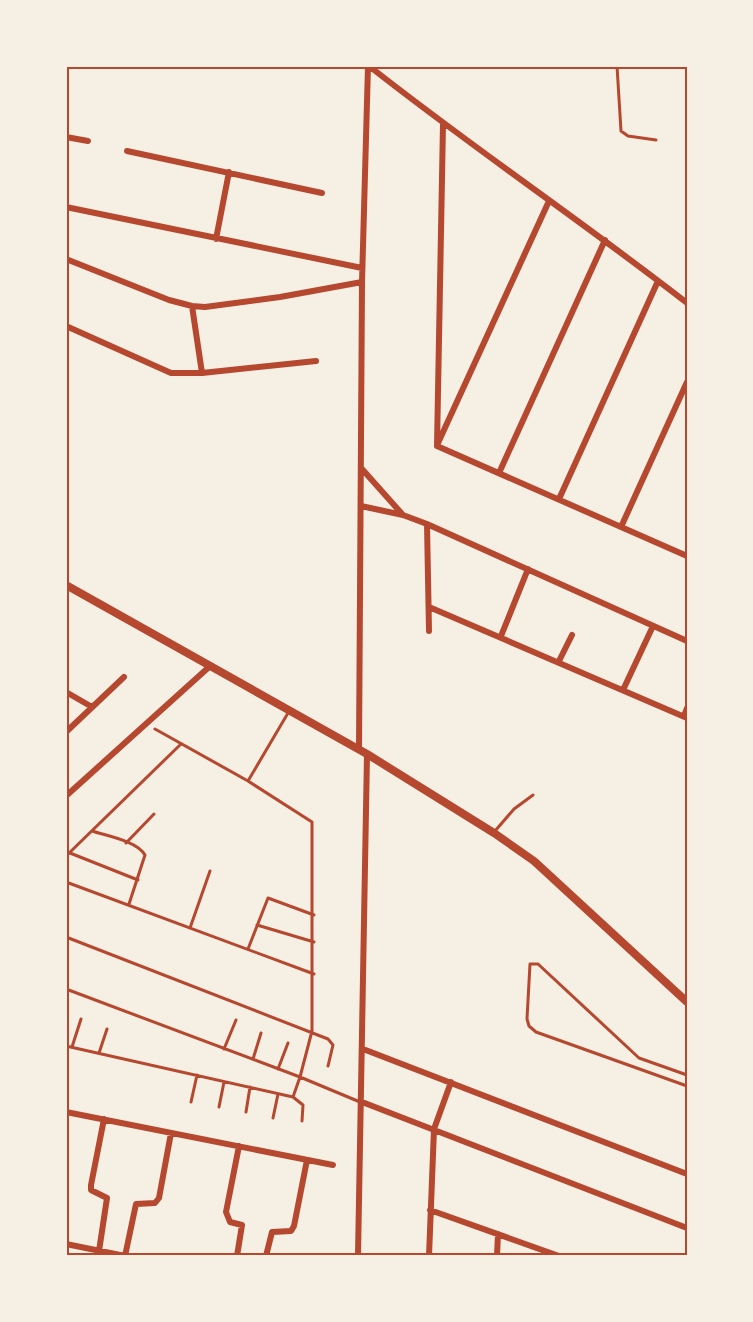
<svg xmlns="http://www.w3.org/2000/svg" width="753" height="1322" font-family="'Golos Text',sans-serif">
	<rect width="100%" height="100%" fill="#f6efe4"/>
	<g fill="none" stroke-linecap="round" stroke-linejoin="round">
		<path stroke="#b5482f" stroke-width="3" d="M 617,66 L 621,131 L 628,136 L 656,140
			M 155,729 L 248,781 L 312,822 L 312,1031 L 300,1077 L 360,1102
			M 248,781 L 288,713
			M 92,831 C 107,836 137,841 145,855 L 129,904
			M 495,831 L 514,809 L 533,795
			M 126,843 L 154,814
			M 70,853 L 138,880
			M 66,856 L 181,744
			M 66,882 L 314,974
			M 257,925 L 314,942
			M 190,928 L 210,871
			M 66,937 L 328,1039 L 333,1045 L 328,1066
			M 248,949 L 268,898 L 314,915
			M 66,989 L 300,1077 L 293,1097 L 66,1046
			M 72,1047 L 81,1019
			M 224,1049 L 236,1020
			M 99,1053 L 107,1029
			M 253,1059 L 261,1033
			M 278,1069 L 288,1043
			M 687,1075 L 639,1058 L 538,964 L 530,964 L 527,1019 L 529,1026 L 536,1032 L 687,1086
			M 293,1097 L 303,1105 L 302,1121
			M 191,1102 L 197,1075
			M 219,1107 L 224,1082
			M 246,1112 L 250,1087
			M 273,1118 L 278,1094"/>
		<path stroke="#b5482f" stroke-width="6" d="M 369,66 C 473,148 583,222 687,303
			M 66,137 L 88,141
			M 127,151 L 322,193
			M 66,207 L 362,268
			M 216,239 L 229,172
			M 66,259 L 169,300 L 192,306 L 205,307 L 280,297 L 362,282
			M 192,306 L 202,373
			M 66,326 L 171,373 L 202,373 L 316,361
			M 438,443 L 549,201
			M 437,446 L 443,124
			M 437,446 L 687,556
			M 362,469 L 403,515
			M 499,473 L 605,240
			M 559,499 L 658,281
			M 361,506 L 403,515 L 427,524 L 687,641
			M 427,524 L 429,631
			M 621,527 L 687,382
			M 429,607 L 687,718
			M 501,636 L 528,569
			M 559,661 L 572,635
			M 623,690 L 653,626
			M 66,692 L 92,707
			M 684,716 L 687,708
			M 66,732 L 124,677
			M 359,750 L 362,282 L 368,66
			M 66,796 L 209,667
			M 363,1049 L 687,1174
			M 362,1102 L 687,1228
			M 66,1112 L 333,1165
			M 430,1210 L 559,1256
			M 66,1244 L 125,1256
			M 99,1251 L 107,1198 L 91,1190 L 91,1185 L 104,1119
			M 125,1256 L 136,1204 L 155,1203 L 159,1198 L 171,1133
			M 237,1256 L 242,1225 L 230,1222 L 226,1212 L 239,1146
			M 266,1256 L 272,1232 L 291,1231 L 294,1226 L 307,1160
			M 358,1256 L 367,754
			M 429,1256 L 434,1129 L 451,1082
			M 497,1256 L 498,1234"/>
		<path stroke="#b5482f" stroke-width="8" d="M 66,585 L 367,754 L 494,833 L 534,861 L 687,1002"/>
	</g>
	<rect width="753" height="1322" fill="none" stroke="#f6efe4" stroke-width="135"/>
	<rect x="68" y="68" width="618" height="1186" fill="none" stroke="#b5482f" stroke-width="2"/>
</svg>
